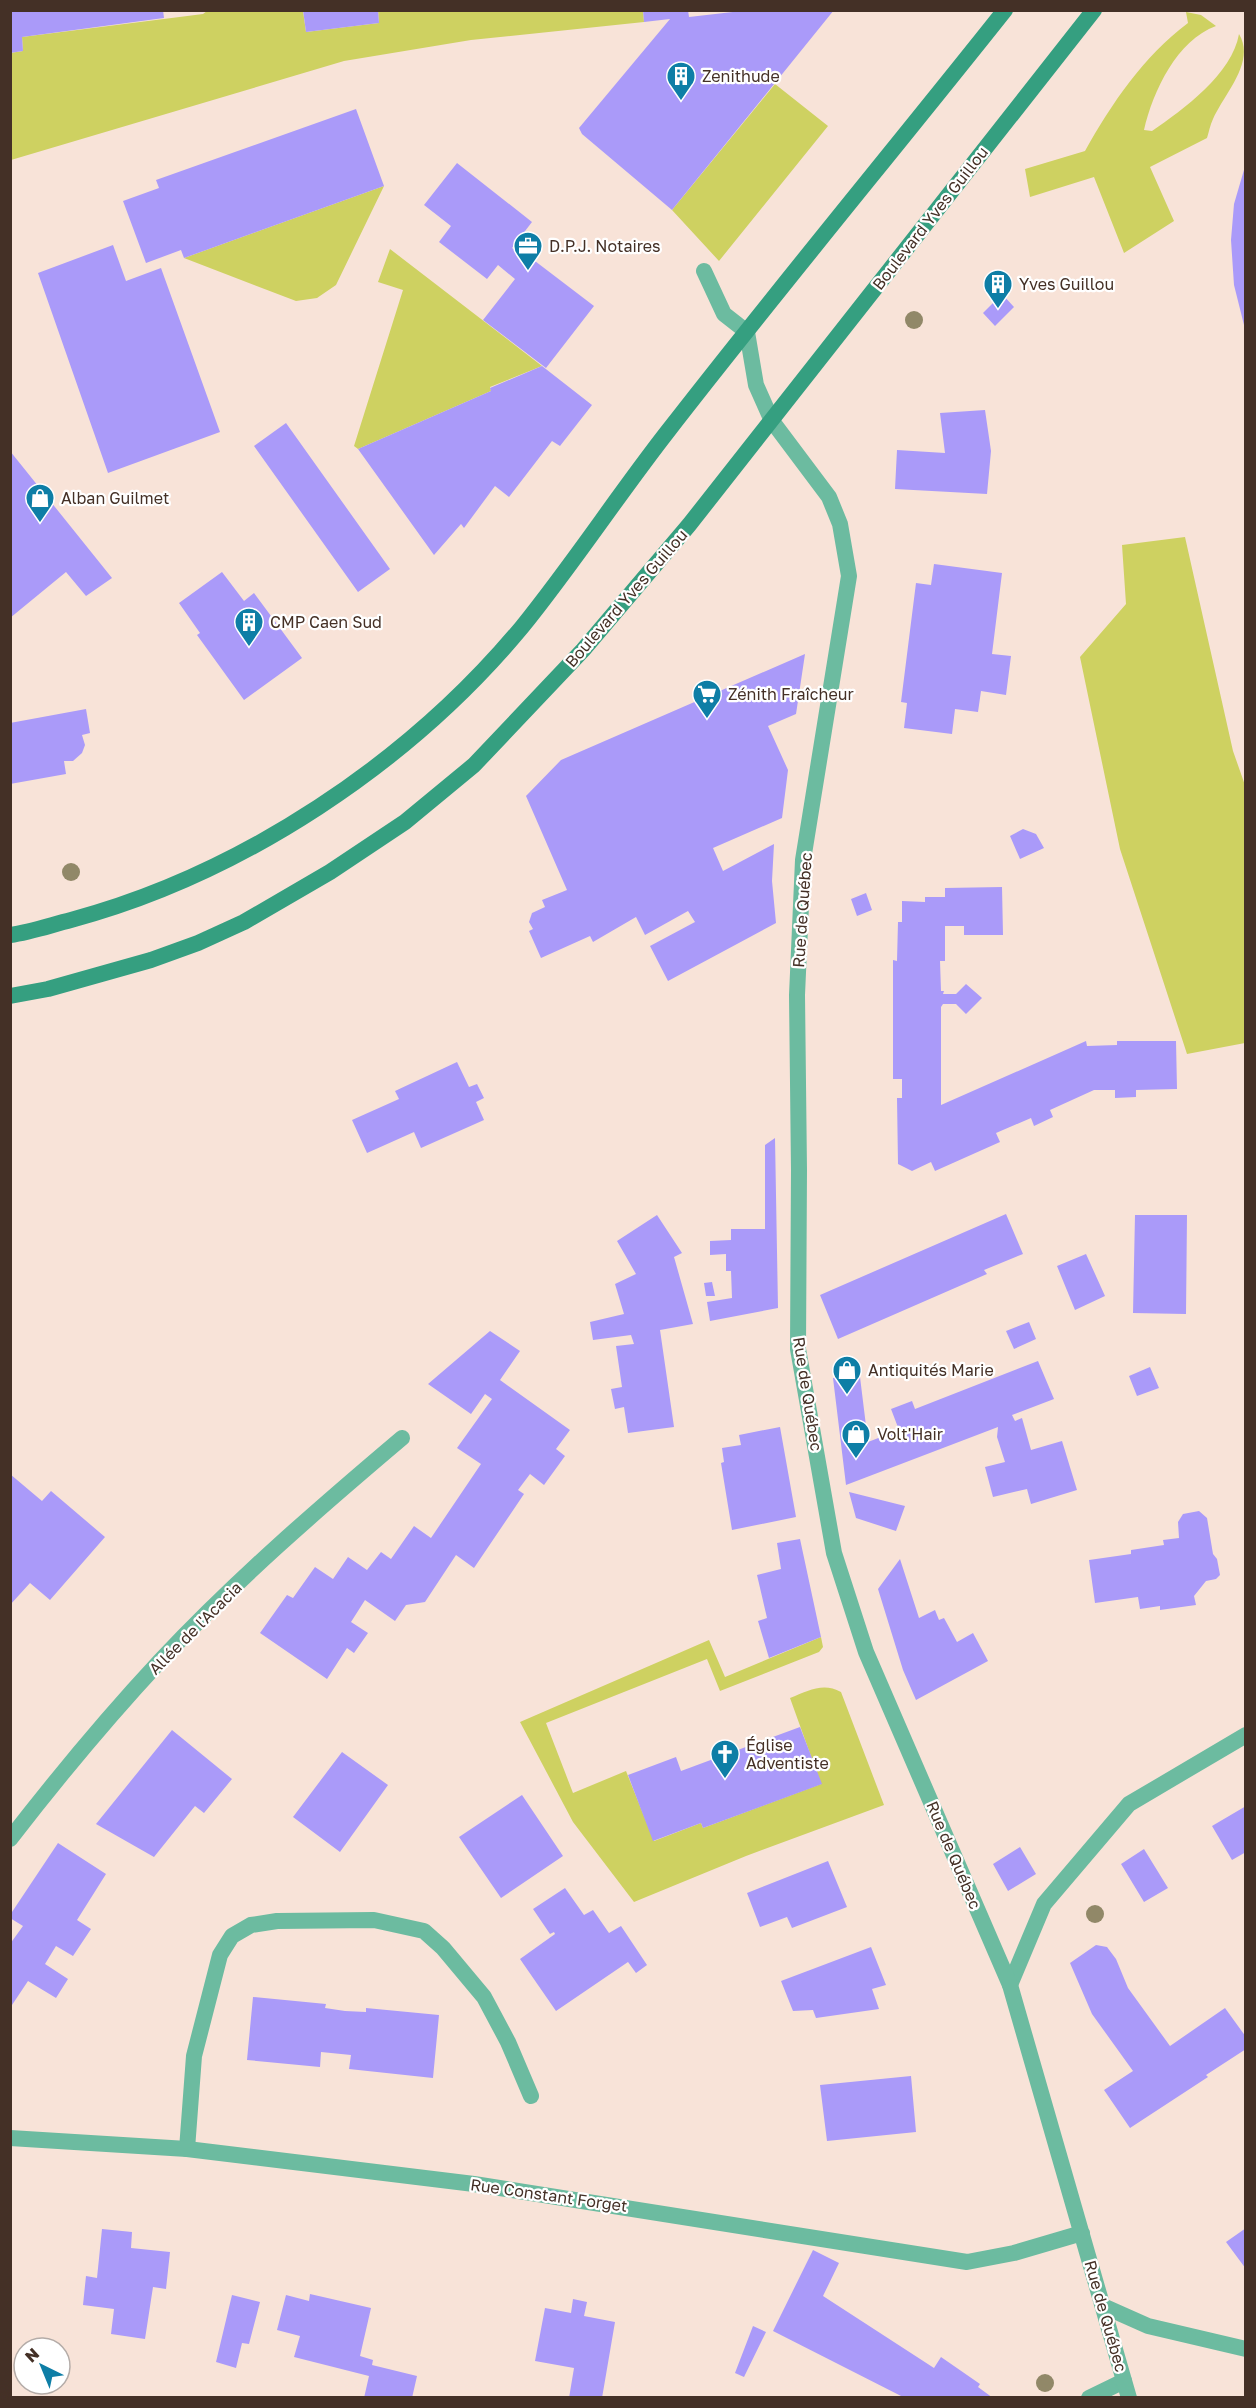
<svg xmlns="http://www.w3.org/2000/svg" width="1256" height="2408" font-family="'Golos Text',sans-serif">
	<rect width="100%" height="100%" fill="#f8e3d8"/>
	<path fill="#ced161" d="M 378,10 L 643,10 L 644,22 L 471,40 L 344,61 L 11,160 L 10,53 L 23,51 L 22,37 L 203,14 L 207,11 L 303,11 L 306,32 L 379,23 Z
		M 1186,12 L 1201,15 L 1216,26 C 1177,40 1153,91 1144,130 L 1152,131 C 1184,109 1232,74 1239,34 C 1256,62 1224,94 1213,119 C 1210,125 1209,132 1207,138 L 1150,167 L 1174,221 L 1124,253 L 1094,177 L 1030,197 L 1025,169 L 1085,151 C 1112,103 1143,57 1188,23 Z
		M 775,84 L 828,126 L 719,261 L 672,210 Z
		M 384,186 L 336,285 L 317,298 L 296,301 L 184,258 Z
		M 390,249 L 542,366 L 490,387 L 491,391 L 358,449 L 354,446 L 403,290 L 378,282 Z
		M 1185,537 L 1233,751 L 1246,788 L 1245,1043 L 1187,1054 L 1120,849 L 1080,657 L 1126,604 L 1122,545 Z
		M 821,1637 L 823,1647 L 819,1652 L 720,1691 L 707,1659 L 546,1723 L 573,1793 L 626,1771 L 654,1841 L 701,1823 L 703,1828 L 821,1784 L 790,1698 C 808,1691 823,1682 841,1692 L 884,1805 L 746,1856 L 634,1902 L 573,1822 L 520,1722 L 709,1640 L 725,1677 Z"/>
	<path fill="#aa9af9" d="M 10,10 L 163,10 L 164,18 L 22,37 L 23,51 L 10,53 Z
		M 303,10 L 378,10 L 379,23 L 306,32 Z
		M 643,10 L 688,10 L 689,17 L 750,10 L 834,10 L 672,210 L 582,134 L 579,128 L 670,19 L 644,22 Z
		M 356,109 L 384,186 L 184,258 L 181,250 L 146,263 L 123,201 L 159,188 L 156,180 Z
		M 457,163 L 532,222 L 512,248 L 529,261 L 531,258 L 594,306 L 546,368 L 483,320 L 515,279 L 498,265 L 487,279 L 439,242 L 451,226 L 424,205 Z
		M 1246,163 L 1246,329 L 1245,329 L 1234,285 L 1231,240 L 1234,204 Z
		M 113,245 L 126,281 L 161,268 L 220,432 L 108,473 L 38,273 Z
		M 1002,294 L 1014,307 L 995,326 L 983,313 Z
		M 542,366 L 592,405 L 560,446 L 552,441 L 509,497 L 495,486 L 464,528 L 461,524 L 434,555 L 358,449 L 491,391 L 490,388 Z
		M 985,410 L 991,451 L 987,494 L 895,489 L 897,450 L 945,453 L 940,413 Z
		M 286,423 L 390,569 L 358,592 L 254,446 Z
		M 10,451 L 112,578 L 86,596 L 66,572 L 10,618 Z
		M 934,564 L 1002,573 L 992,654 L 1011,656 L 1006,695 L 981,691 L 978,712 L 955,709 L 952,734 L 904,728 L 907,703 L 901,702 L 916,583 L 931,585 Z
		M 222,572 L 244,601 L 254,593 L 302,658 L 244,700 L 197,635 L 200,633 L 179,603 Z
		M 805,654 L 796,714 L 768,726 L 788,770 L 782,818 L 713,848 L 723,871 L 774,844 L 772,881 L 776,923 L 668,981 L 650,946 L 695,922 L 688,911 L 645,935 L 636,917 L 593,942 L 590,936 L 541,958 L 529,931 L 533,929 L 529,922 L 532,913 L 545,907 L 542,900 L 567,890 L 526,796 L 561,760 Z
		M 86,709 L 90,733 L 82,735 L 85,745 L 82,753 L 73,761 L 64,761 L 66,774 L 10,784 L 10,723 Z
		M 1023,829 L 1036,834 L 1044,848 L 1020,859 L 1010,836 Z
		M 1002,887 L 1003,935 L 964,935 L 964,926 L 945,926 L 945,961 L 940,961 L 941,991 L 944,991 L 943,994 L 956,994 L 966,984 L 982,998 L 966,1014 L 956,1004 L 943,1004 L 941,1007 L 941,1105 L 1086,1041 L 1087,1046 L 1117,1045 L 1117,1041 L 1176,1041 L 1177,1089 L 1136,1090 L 1136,1097 L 1115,1098 L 1115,1090 L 1094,1090 L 1050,1110 L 1053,1117 L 1034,1126 L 1031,1118 L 996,1133 L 1000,1142 L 935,1171 L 931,1162 L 912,1171 L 898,1164 L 897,1098 L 902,1098 L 902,1079 L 893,1079 L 893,960 L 897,961 L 898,922 L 902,922 L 902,901 L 925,902 L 925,897 L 945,897 L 945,888 Z
		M 866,893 L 872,910 L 857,916 L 851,899 Z
		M 457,1062 L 469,1087 L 477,1084 L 484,1098 L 476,1102 L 484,1120 L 421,1148 L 414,1132 L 367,1153 L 352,1120 L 399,1099 L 395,1091 Z
		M 775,1138 L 778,1308 L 710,1321 L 707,1302 L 732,1298 L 731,1271 L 726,1271 L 726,1254 L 710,1255 L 710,1241 L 731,1240 L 731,1229 L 765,1229 L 765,1145 Z
		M 1006,1214 L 1023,1254 L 984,1270 L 987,1274 L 838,1339 L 820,1295 Z
		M 657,1215 L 682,1253 L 674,1257 L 693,1324 L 660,1330 L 674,1427 L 628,1433 L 624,1407 L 615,1409 L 611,1389 L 622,1387 L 616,1346 L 634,1344 L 631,1335 L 593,1340 L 590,1322 L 624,1314 L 615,1284 L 636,1274 L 617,1241 Z
		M 1135,1215 L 1187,1215 L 1186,1314 L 1133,1313 Z
		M 1086,1254 L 1105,1296 L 1075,1310 L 1057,1266 Z
		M 712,1282 L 715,1296 L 706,1296 L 704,1283 Z
		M 1029,1322 L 1036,1339 L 1014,1349 L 1006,1331 Z
		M 490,1331 L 520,1351 L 500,1380 L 570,1430 L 556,1449 L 565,1456 L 544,1485 L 530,1474 L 518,1490 L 524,1494 L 474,1568 L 456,1555 L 425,1602 L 406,1605 L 395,1621 L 365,1600 L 351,1622 L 368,1633 L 354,1653 L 347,1648 L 327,1679 L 260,1633 L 287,1595 L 293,1598 L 315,1567 L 333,1579 L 348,1557 L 367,1570 L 381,1552 L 391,1559 L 414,1526 L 431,1538 L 481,1464 L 457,1448 L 492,1399 L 485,1394 L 471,1414 L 428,1384 Z
		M 1038,1361 L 1054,1399 L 1012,1415 L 1015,1421 L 1022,1418 L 1031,1450 L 1062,1441 L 1077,1490 L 1031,1504 L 1027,1489 L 993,1497 L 985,1467 L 1005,1462 L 997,1437 L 998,1427 L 846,1485 L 833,1378 L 860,1377 L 868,1442 L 899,1430 L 891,1409 L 912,1401 L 915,1409 Z
		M 1150,1367 L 1159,1388 L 1137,1396 L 1129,1376 Z
		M 780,1427 L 796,1517 L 732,1530 L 721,1463 L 724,1462 L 722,1448 L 741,1445 L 739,1435 Z
		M 10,1474 L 42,1501 L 51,1491 L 105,1537 L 50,1600 L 30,1583 L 10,1605 Z
		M 849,1492 L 905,1506 L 896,1531 L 856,1518 Z
		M 1199,1511 L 1207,1518 L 1213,1554 L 1217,1559 L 1220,1575 L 1216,1579 L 1206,1581 L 1194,1596 L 1196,1605 L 1160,1610 L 1160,1606 L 1140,1609 L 1138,1597 L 1095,1603 L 1089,1560 L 1131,1554 L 1131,1550 L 1164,1545 L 1163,1540 L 1179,1538 L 1178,1522 L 1183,1514 Z
		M 800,1539 L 821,1637 L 769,1658 L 758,1621 L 767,1618 L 757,1575 L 781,1569 L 777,1543 Z
		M 900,1559 L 919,1618 L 935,1610 L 939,1620 L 944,1618 L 957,1642 L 973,1633 L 988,1661 L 916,1700 L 903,1670 L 878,1589 Z
		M 800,1727 L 822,1784 L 703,1828 L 701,1823 L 653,1841 L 628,1775 L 676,1757 L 681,1771 Z
		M 172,1730 L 232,1779 L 204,1813 L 195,1806 L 154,1857 L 96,1824 Z
		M 342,1752 L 388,1785 L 340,1852 L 293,1817 Z
		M 522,1795 L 563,1856 L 501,1898 L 459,1837 Z
		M 1246,1806 L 1246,1852 L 1232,1860 L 1212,1826 Z
		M 58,1843 L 106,1874 L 77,1920 L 91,1929 L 73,1956 L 56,1946 L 45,1964 L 68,1979 L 56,1998 L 28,1981 L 10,2008 L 10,1944 L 23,1926 L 10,1918 L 10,1915 Z
		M 1020,1847 L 1036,1874 L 1008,1891 L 993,1864 Z
		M 1144,1849 L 1168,1888 L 1144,1902 L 1121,1864 Z
		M 828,1861 L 847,1907 L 792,1928 L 787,1917 L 760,1927 L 747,1893 Z
		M 565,1888 L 584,1915 L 593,1910 L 609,1933 L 621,1926 L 647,1965 L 636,1973 L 628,1962 L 556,2011 L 520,1959 L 555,1934 L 554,1932 L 550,1934 L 533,1909 Z
		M 1096,1945 L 1107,1947 L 1116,1959 L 1128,1988 L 1170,2046 L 1225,2008 L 1246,2037 L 1246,2049 L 1206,2075 L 1208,2077 L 1130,2128 L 1104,2090 L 1133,2071 L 1092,2014 L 1070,1963 Z
		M 871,1947 L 886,1985 L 872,1989 L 879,2009 L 816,2018 L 813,2010 L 793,2011 L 781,1981 Z
		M 253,1997 L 326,2004 L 325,2008 L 345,2011 L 366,2012 L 366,2008 L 439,2015 L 433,2078 L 349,2069 L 351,2055 L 321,2052 L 320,2067 L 247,2060 Z
		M 911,2076 L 916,2132 L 827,2141 L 820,2085 Z
		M 1246,2228 L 1246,2269 L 1226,2242 Z
		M 102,2229 L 132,2232 L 131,2248 L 170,2252 L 166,2289 L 153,2287 L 145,2339 L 111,2334 L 114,2309 L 83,2305 L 86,2276 L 97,2278 Z
		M 813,2250 L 839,2263 L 823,2296 L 934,2368 L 941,2357 L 980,2384 L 978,2387 L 993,2398 L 905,2398 L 773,2331 Z
		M 310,2294 L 371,2308 L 360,2356 L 373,2360 L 372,2365 L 417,2376 L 412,2398 L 364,2398 L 369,2376 L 294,2357 L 300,2336 L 277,2330 L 286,2295 L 309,2301 Z
		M 232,2295 L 260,2302 L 249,2344 L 242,2343 L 236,2368 L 216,2362 Z
		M 573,2299 L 587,2302 L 584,2316 L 615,2322 L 602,2398 L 569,2398 L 574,2368 L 535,2361 L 545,2308 L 571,2313 Z
		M 753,2326 L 766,2332 L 744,2377 L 735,2373 Z"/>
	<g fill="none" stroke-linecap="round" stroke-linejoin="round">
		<path stroke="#6cbba0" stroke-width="16" d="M 704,271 L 724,314 L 747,332
			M 1010,1985 L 1044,1904 L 1129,1804 L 1246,1735
			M 187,2149 L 194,2056 L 220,1955 L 232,1936 L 251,1925 L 277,1921 L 374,1920 L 424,1931 L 443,1948 L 484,1997 L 508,2042 L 531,2096
			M 1089,2398 L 1124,2381"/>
		<path stroke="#6cbba0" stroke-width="16" d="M 747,332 L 756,385 L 772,421 L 829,497 L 840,524 L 849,576 L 803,860 L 797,995 L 799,1170 L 798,1349 L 834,1553 L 866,1652 L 1010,1985 L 1129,2398
			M 10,1839 C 58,1777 107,1718 160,1661 C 235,1581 318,1509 402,1438
			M 10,2138 L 187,2149 L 474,2184 L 967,2262 L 1014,2253 L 1082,2233
			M 1103,2306 L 1148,2326 L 1246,2349"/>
		<path stroke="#359f80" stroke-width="16" d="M 10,935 C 31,932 51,925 71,920 C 242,874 409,763 522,627 C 573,564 618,495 668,431 C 778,289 893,151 1005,10
			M 10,996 L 48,989 L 151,960 L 198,943 L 244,922 L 330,872 L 405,822 L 474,765 L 583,650 L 689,525 L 1094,10"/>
	</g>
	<g fill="#918868">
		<circle cx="914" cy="320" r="9"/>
		<circle cx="71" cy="872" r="9"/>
		<circle cx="1095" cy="1914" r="9"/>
		<circle cx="1045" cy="2383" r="9"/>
	</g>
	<defs>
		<g id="building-pin" transform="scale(1.5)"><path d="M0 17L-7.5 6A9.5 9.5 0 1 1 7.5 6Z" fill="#0e7ea6" stroke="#fff"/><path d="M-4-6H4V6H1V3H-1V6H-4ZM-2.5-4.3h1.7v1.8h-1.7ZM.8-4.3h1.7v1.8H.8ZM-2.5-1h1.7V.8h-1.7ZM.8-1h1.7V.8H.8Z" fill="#fff"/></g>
		<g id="office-pin" transform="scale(1.5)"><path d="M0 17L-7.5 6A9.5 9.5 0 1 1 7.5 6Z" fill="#0e7ea6" stroke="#fff"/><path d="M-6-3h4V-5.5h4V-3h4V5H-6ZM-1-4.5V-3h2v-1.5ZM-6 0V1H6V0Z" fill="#fff"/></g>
		<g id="shop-pin" transform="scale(1.5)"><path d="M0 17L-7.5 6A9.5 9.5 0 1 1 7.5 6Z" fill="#0e7ea6" stroke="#fff"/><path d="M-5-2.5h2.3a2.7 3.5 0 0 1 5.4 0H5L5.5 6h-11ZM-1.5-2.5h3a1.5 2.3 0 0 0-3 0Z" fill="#fff"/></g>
		<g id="supermarket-pin" transform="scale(1.5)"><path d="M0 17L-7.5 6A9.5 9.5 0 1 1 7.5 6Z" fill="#0e7ea6" stroke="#fff"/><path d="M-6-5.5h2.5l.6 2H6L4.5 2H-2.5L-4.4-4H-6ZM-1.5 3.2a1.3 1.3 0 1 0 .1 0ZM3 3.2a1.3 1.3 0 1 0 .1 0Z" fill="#fff"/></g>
		<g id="church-pin" transform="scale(1.5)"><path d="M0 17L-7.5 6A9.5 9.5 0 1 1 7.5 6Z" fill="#0e7ea6" stroke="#fff"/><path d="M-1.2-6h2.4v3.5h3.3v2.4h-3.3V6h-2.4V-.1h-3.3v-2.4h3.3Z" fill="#fff"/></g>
	</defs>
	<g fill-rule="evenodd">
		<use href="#building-pin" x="681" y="76"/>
		<use href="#office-pin" x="528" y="246"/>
		<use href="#building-pin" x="998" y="284"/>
		<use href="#shop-pin" x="40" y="498"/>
		<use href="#building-pin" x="249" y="622"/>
		<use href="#supermarket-pin" x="707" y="694"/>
		<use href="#shop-pin" x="847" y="1370"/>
		<use href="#shop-pin" x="856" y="1434"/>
		<use href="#church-pin" x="725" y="1754"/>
	</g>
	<g text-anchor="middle" stroke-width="4.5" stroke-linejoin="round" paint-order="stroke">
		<g font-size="16" fill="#443026" stroke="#fff" text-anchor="start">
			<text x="702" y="82">Zenithude</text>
			<text x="549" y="252">D.P.J. Notaires</text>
			<text x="1019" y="290">Yves Guillou</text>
			<text x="61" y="504">Alban Guilmet</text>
			<text x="270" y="628">CMP Caen Sud</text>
			<text x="728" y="700">Zénith Fraîcheur</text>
			<text x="868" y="1376">Antiquités Marie</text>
			<text x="877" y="1440">Volt'Hair</text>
			<text x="746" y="1751">Église<tspan x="746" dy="18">Adventiste</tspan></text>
		</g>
		<g font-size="16" fill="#443026" stroke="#fff">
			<text transform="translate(930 218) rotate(-52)" y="6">Boulevard Yves Guillou</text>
			<text transform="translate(626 598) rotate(-49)" y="6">Boulevard Yves Guillou</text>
			<text transform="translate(802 910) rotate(-86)" y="6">Rue de Québec</text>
			<text transform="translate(808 1394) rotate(81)" y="6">Rue de Québec</text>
			<text transform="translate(195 1628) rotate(-45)" y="6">Allée de l'Acacia</text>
			<text transform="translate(954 1855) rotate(67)" y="6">Rue de Québec</text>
			<text transform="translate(549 2195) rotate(8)" y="6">Rue Constant Forget</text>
			<text transform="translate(1106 2316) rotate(74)" y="6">Rue de Québec</text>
		</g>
	</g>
	<rect width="1256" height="2408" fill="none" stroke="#443026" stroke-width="24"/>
	<g transform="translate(42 2366) rotate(317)"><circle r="28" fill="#ffffff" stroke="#b4aca8" stroke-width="1.5"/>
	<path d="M0-4.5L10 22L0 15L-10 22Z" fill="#0e7ea6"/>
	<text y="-9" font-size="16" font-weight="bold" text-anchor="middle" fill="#443026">N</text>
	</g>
</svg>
